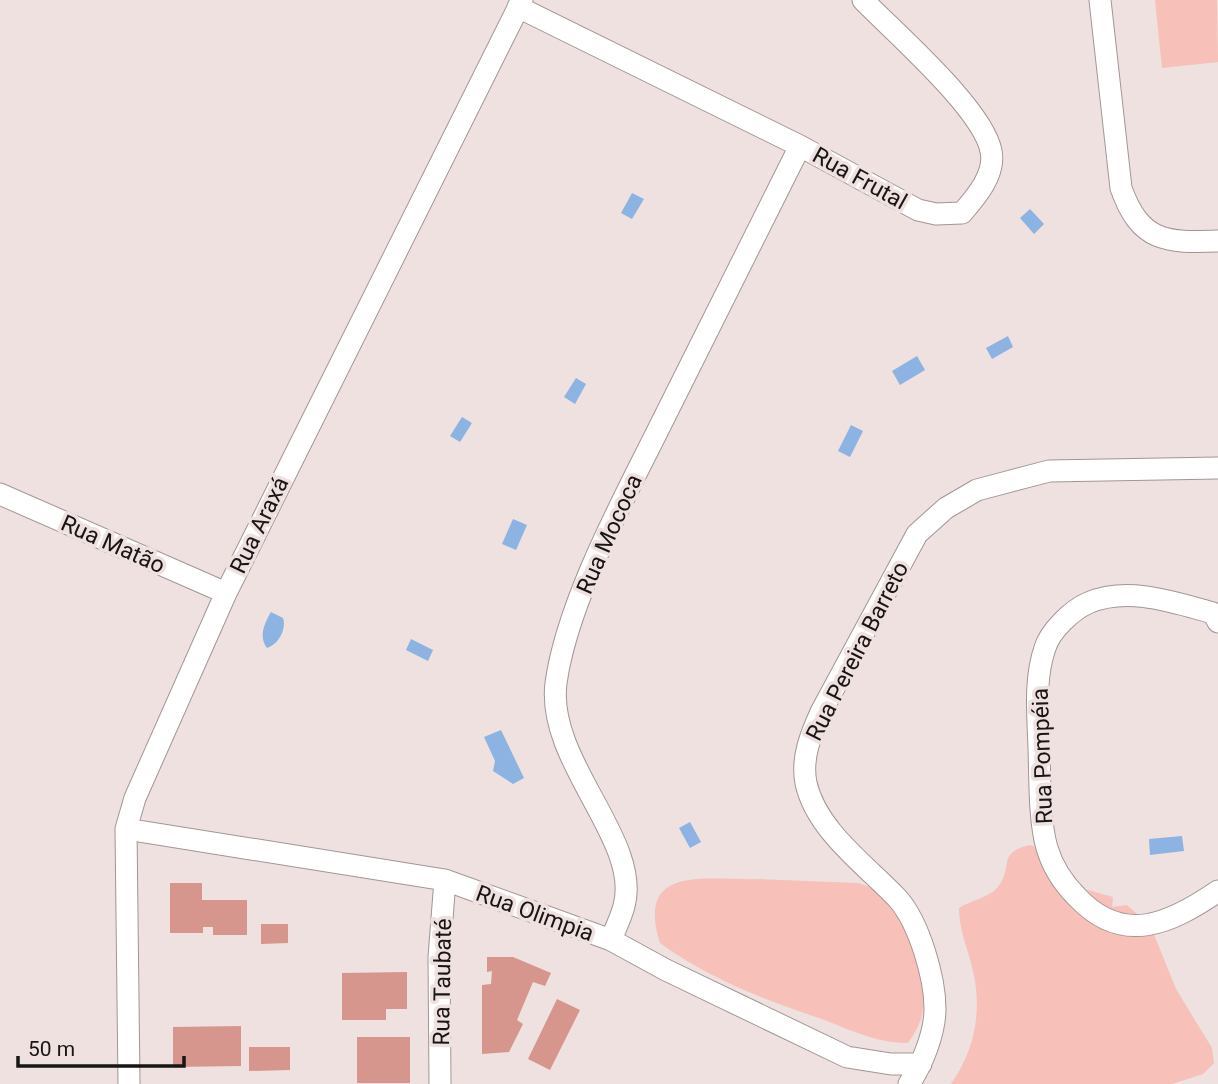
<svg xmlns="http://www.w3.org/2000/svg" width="1218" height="1084" font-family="Roboto,sans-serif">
	<rect width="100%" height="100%" fill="#eee1df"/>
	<path fill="#f7c0b8" d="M 1155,0 L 1217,0 L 1218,62 L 1162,68 Z
		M 1030,845 L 1046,851 L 1081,888 L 1113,897 L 1112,907 L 1127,905 L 1151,927 L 1176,989 L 1212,1048 L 1214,1063 L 1203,1074 L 1172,1084 L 951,1084 C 973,1053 982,1015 974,976 C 970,953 959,932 959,908 C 971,900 989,898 998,887 C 1014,866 996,853 1030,845 Z
		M 758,879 L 857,883 C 868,886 878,888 886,897 C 911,923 931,983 921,1019 C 918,1028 913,1036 908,1043 C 871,1043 844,1026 810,1015 C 757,997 707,977 660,943 C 635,863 707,881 758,879 Z"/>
	<path fill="#8cb3e2" d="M 632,193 L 644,199 L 632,219 L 621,213 Z
		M 1030,209 L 1044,224 L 1034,234 L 1020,218 Z
		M 1008,336 L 1013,347 L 992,359 L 986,348 Z
		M 917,356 L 925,370 L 900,385 L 892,371 Z
		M 576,378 L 586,384 L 575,404 L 564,397 Z
		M 462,417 L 472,423 L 460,442 L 450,436 Z
		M 851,425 L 863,431 L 850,457 L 838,451 Z
		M 513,519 L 527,525 L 516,550 L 502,544 Z
		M 271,612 L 283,618 C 287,629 278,645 267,648 C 258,637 265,622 271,612 Z
		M 411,639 L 433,650 L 428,661 L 406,650 Z
		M 501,730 L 524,778 L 513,784 L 493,771 L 495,761 L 484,737 Z
		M 690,822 L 701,842 L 690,848 L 679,828 Z
		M 1182,836 L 1184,851 L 1150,855 L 1149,839 Z"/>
	<path fill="#d7968d" d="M 170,883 L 202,883 L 202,900 L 247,900 L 247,935 L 213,935 L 213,927 L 203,927 L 203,933 L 170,933 Z
		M 261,924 L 288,924 L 288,943 L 261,944 Z
		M 487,957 L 513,957 L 551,973 L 545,986 L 533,982 L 517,1020 L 523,1024 L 509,1052 L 482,1054 L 482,985 L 491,984 L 492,971 L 487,972 Z
		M 407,972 L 407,1009 L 386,1009 L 386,1020 L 342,1020 L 342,973 Z
		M 557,999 L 580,1010 L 550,1070 L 528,1059 Z
		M 241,1026 L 241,1066 L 173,1067 L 173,1027 Z
		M 357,1037 L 410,1037 L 410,1083 L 357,1083 Z
		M 249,1047 L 290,1047 L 290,1070 L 249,1071 Z"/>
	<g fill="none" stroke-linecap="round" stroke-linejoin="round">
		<g stroke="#a29695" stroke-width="23">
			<path id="minor" d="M 1100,0 L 1121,188 C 1140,242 1166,243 1218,241
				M 518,7 L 800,146 L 918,210 L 936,214 L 962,213 C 976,197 996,174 991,151 C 983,109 895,33 863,0
				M 0,494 L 226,593
				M 1218,622 L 1213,613 C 1173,602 1128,586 1088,603 C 1072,610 1050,631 1045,648 C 1034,679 1038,716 1039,748 C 1040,777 1039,821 1047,848 C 1053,868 1063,883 1077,897 C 1123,946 1170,924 1218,891
				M 126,829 L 445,880 L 611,940 L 666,970 L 847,1057 L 891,1064 L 921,1064
				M 611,940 C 615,929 621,918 624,906 C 642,840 546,762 556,683 C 567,604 620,506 656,434 C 704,338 752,242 800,146
				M 129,1084 L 126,829 L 135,798 L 226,593 L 522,0
				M 440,1084 L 439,957 L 445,880
				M 909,1084 C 922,1065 935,1033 935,1009 C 935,977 919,923 898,899 C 867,866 816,830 806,783 C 801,758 811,734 821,712 L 917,534 L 946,508 L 977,490 L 1049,471 L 1218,468"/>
		</g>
		<use href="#minor" stroke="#fff" stroke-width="21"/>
	</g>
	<g text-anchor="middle" stroke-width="7" stroke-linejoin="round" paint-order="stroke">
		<g font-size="23" fill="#191514" stroke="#eee1df">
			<text transform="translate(860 178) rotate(29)" y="8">Rua Frutal</text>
			<text transform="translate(259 525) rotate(-64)" y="8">Rua Araxá</text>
			<text transform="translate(609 534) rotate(-66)" y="8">Rua Mococa</text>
			<text transform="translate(113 544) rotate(24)" y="8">Rua Matão</text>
			<text transform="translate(857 651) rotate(-63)" y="8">Rua Pereira Barreto</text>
			<text transform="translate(1042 756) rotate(-92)" y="8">Rua Pompéia</text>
			<text transform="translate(535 913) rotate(20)" y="8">Rua Olimpia</text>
			<text transform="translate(442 982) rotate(-89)" y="8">Rua Taubaté</text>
		</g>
	</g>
	<path d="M18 1056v10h166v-10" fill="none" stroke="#191514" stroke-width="3.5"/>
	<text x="28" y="1056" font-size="21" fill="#191514" stroke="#eee1df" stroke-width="5" paint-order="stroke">50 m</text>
</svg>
